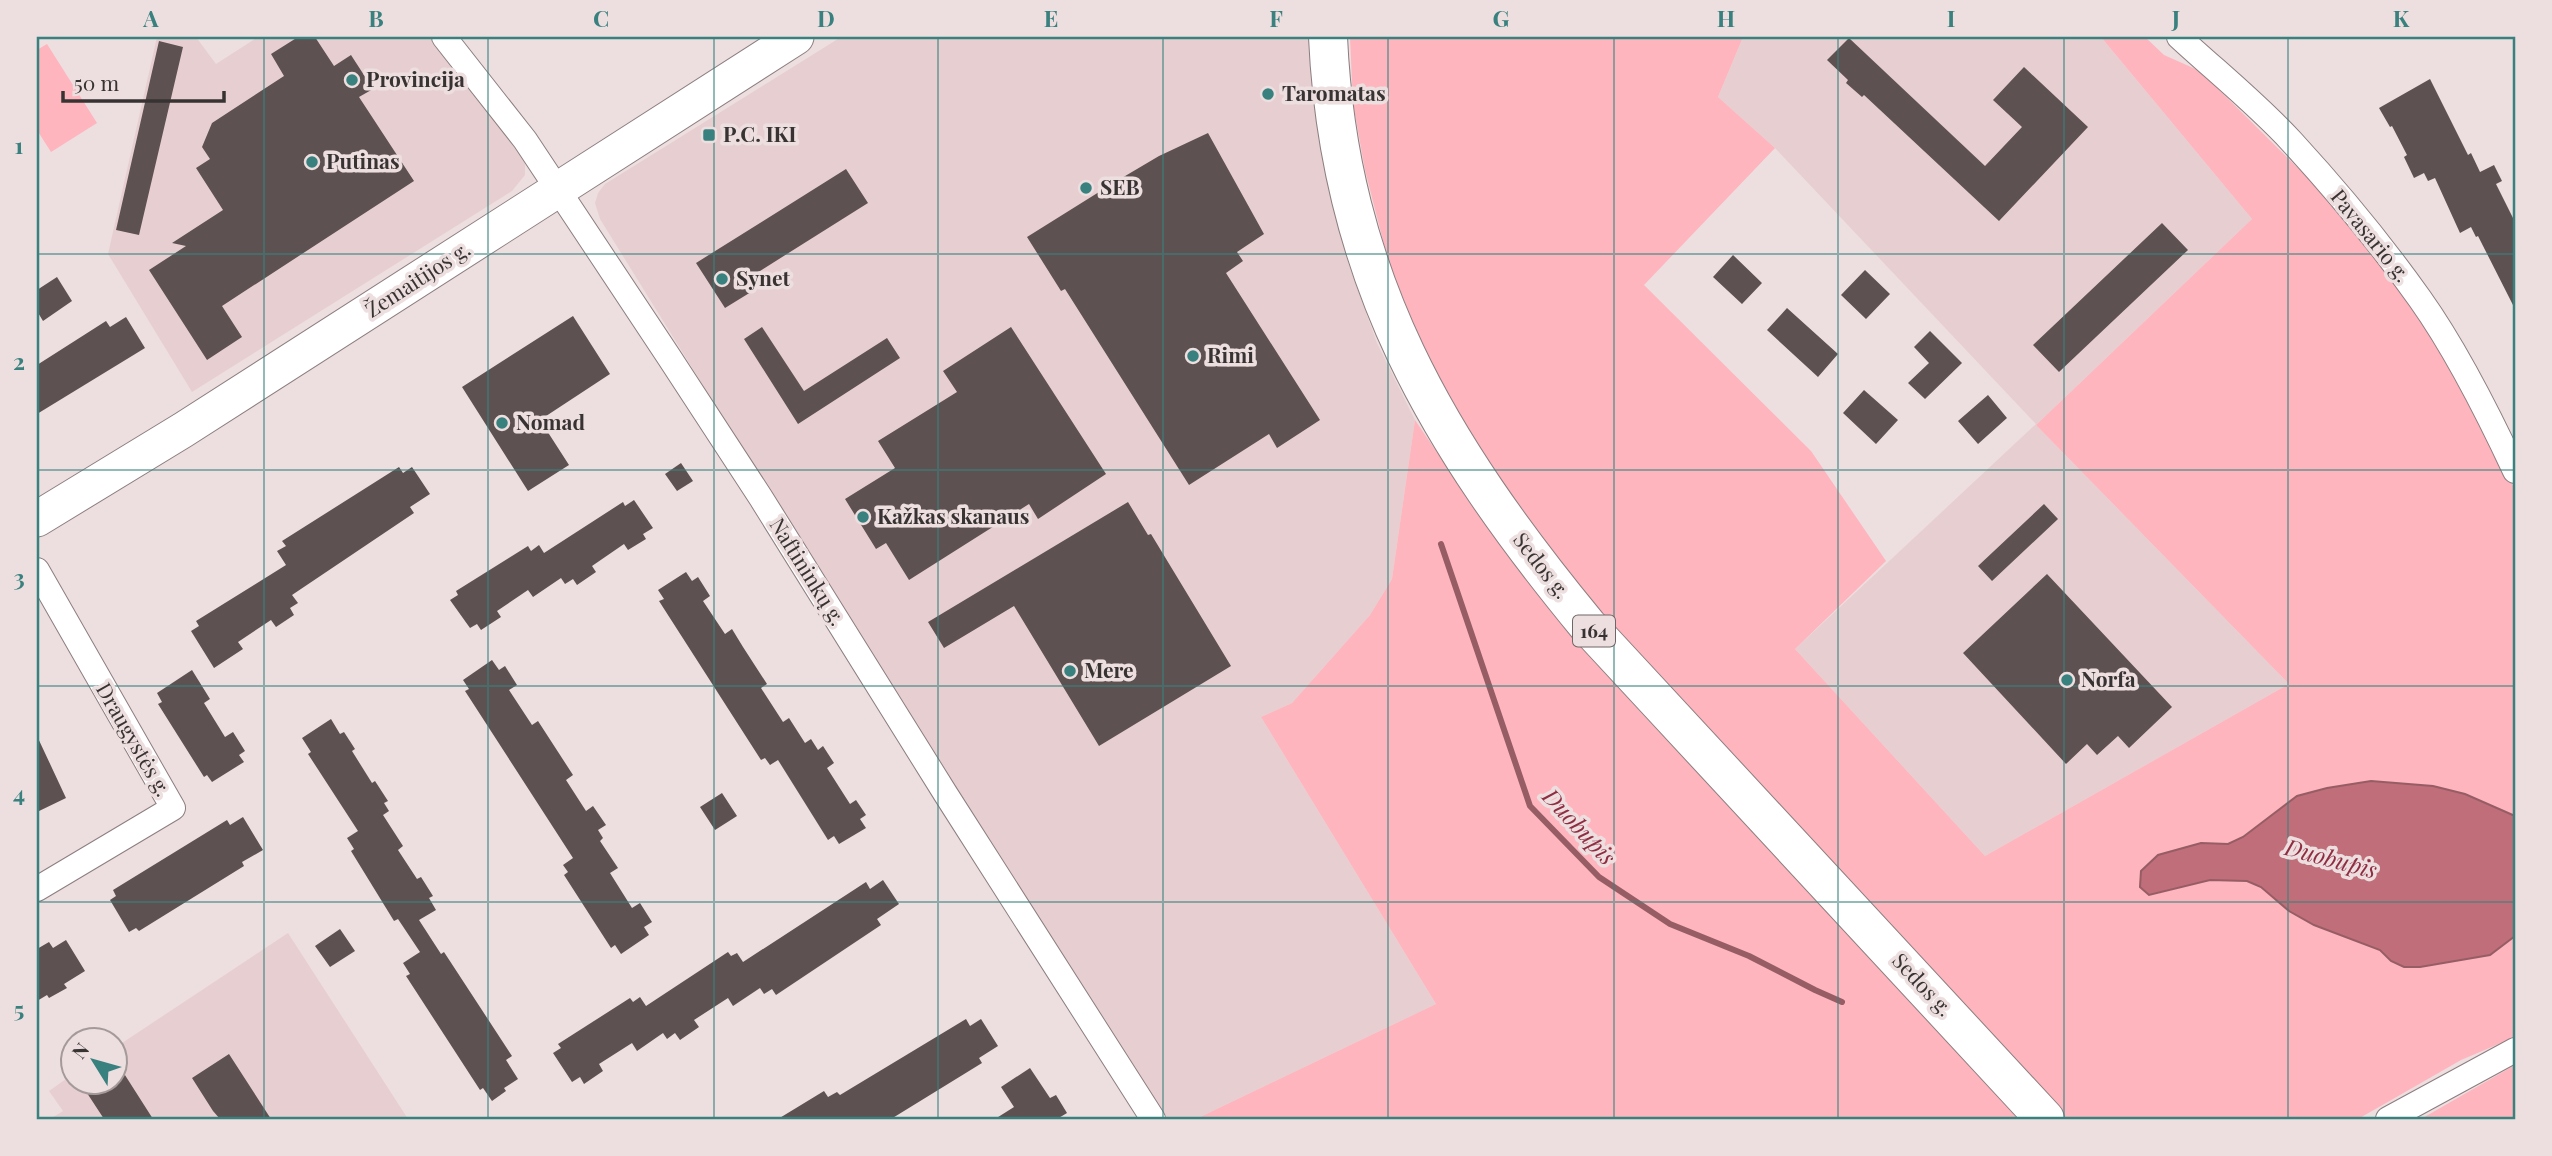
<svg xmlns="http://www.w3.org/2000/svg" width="2552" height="1156" font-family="'Playfair Display',serif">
	<rect width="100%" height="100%" fill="#eddedf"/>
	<path fill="#e7cfd1" d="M 157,37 L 196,37 L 216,64 L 258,37 L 430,37 L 522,157 L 525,164 L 525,175 L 512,191 L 192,392 L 108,254 Z
		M 841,37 L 1315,37 L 1325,173 L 1349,265 L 1377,343 L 1415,420 L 1392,579 L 1370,615 L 1292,703 L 1261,717 L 1436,1004 L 1196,1119 L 1166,1119 L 730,429 L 600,219 L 595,203 L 598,193 L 605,184 Z
		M 1743,37 L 2101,37 L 2252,219 L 2036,425 L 2289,684 L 1985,856 L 1795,649 L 2036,424 L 1775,148 L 1718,97 Z
		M 288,933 L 408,1119 L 50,1119 L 63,1111 L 49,1091 L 73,1074 L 74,1082 L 116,1082 L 116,1047 Z"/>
	<path fill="#feb5bd" d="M 1350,37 L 1743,37 L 1718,97 L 1775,148 L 1644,285 L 1811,451 L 1886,561 L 1795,649 L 1985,856 L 2289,684 L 2036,425 L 2252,219 L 2101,37 L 2145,37 L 2164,55 L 2200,71 L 2307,177 L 2369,249 L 2439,347 L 2485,427 L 2515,490 L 2515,1037 L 2461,1060 L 2358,1119 L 2065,1119 L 1875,908 L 1562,572 L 1468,435 L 1423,347 L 1389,264 L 1365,170 L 1353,103 Z
		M 47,44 L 97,123 L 51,152 L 37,130 L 37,50 Z
		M 1415,420 L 1479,514 L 1538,591 L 1636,707 L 2021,1119 L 1196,1119 L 1436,1004 L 1261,717 L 1292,703 L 1370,615 L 1392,579 Z
		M 2515,1065 L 2515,1119 L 2421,1119 Z"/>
	<path fill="#c06f7a" stroke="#975d65" stroke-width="2" d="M 2371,781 L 2433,786 L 2465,794 L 2515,816 L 2515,936 L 2490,955 L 2420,967 L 2404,967 L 2391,961 L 2380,950 L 2314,925 L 2289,911 L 2261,887 L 2247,881 L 2210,880 L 2149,895 L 2140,887 L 2141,871 L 2158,855 L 2201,843 L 2228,844 L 2243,837 L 2297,796 L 2327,788 Z"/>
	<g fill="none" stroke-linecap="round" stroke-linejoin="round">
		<path stroke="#975d65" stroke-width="6" d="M 1441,544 L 1530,806 L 1599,877 L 1670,924 L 1749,956 L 1815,990 L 1842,1002"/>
	</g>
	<path fill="#5e5152" d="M 298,37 L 315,37 L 334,66 L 351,55 L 373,89 L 359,97 L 414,181 L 222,306 L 242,337 L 207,360 L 149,270 L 186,246 L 172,243 L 223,210 L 196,168 L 210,159 L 202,147 L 212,123 L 284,76 L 271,54 Z
		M 1849,38 L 1985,166 L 2022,127 L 1993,100 L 2024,67 L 2088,127 L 1999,221 L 1864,95 L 1862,97 L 1846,83 L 1848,80 L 1827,60 Z
		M 159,41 L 183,47 L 139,235 L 116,230 Z
		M 2430,79 L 2468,155 L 2471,153 L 2480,172 L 2494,165 L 2502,181 L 2496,184 L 2515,222 L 2515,309 L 2478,236 L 2476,237 L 2471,227 L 2460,233 L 2435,178 L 2428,181 L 2424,173 L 2414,178 L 2404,157 L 2407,155 L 2392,126 L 2390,127 L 2379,108 Z
		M 1208,133 L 1264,234 L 1237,252 L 1243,261 L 1226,273 L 1320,420 L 1277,448 L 1269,434 L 1189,485 L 1065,289 L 1061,291 L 1027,237 L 1115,182 L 1159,156 Z
		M 846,169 L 868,203 L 744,281 L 751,292 L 725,308 L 696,263 Z
		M 2162,223 L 2188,250 L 2059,372 L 2033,345 Z
		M 1733,255 L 1762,283 L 1742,304 L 1713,277 Z
		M 1865,270 L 1890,294 L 1866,319 L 1841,295 Z
		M 57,277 L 72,301 L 43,321 L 37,311 L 37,290 Z
		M 1787,308 L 1838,354 L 1818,377 L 1767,330 Z
		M 573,316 L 610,374 L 540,420 L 569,465 L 528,491 L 462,387 Z
		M 126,317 L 145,348 L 37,414 L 37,365 L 106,321 L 110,327 Z
		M 762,327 L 804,391 L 887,338 L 900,358 L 798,424 L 744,339 Z
		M 1011,327 L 1106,474 L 1038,519 L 1029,504 L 909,580 L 886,543 L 876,549 L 845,499 L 895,468 L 878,441 L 957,392 L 943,371 Z
		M 1930,331 L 1962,363 L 1925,399 L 1908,383 L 1929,363 L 1914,347 Z
		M 1864,390 L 1898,420 L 1876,444 L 1843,413 Z
		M 1988,395 L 2007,418 L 1978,444 L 1958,421 Z
		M 681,463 L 693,481 L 677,491 L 665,474 Z
		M 399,467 L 403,473 L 412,467 L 430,494 L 410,507 L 414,513 L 292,595 L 298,603 L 290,608 L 294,615 L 276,627 L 271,620 L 238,642 L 243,649 L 214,668 L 191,631 L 199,626 L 196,621 L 286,565 L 277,551 L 286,546 L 282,541 Z
		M 634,500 L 653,528 L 643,534 L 646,539 L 628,550 L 624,544 L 592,566 L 596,572 L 577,585 L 573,579 L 565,584 L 561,578 L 533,597 L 528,590 L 497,611 L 501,617 L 481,630 L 477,624 L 470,628 L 450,600 L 458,595 L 456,591 L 528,546 L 531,551 L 539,545 L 544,553 L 623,502 L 625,506 Z
		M 1128,502 L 1148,535 L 1151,534 L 1231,666 L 1099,746 L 1014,606 L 944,648 L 928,622 Z
		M 2044,504 L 2058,519 L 1992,581 L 1978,566 Z
		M 686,572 L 692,581 L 698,577 L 710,596 L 703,601 L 725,634 L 732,629 L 743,647 L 767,684 L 761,688 L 783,722 L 789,718 L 805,743 L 811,739 L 818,750 L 823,746 L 834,763 L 827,768 L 850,804 L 856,800 L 866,815 L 860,819 L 866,828 L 839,844 L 834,836 L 828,840 L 778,760 L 770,765 L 765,758 L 761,760 L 659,601 L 664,599 L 658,590 Z
		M 2047,574 L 2172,707 L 2129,748 L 2118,736 L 2097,755 L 2087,744 L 2066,764 L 1963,653 Z
		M 492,660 L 499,670 L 505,666 L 517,685 L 509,690 L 532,725 L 538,721 L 573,775 L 566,780 L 586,811 L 593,806 L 606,825 L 598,830 L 603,838 L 600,841 L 618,868 L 610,873 L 632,908 L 640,903 L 652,922 L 644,927 L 649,935 L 621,954 L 615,945 L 611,948 L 564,875 L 568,872 L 563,865 L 573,858 L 465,691 L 469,689 L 463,680 Z
		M 192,670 L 210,699 L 204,703 L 225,737 L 233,732 L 245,751 L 239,755 L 244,762 L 212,782 L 207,775 L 204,777 L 158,704 L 162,702 L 157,693 Z
		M 331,719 L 340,734 L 344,732 L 355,749 L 352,751 L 372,783 L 375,781 L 388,801 L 384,803 L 389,811 L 383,815 L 403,846 L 398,850 L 417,879 L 421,877 L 433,896 L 429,898 L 436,910 L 419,920 L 441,954 L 444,952 L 512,1056 L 506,1060 L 518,1079 L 504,1088 L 506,1091 L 492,1101 L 483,1088 L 480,1090 L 406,976 L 410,974 L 403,963 L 420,952 L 398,919 L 394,921 L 351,851 L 354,849 L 347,838 L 358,831 L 308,754 L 311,752 L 302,738 Z
		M 37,736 L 66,798 L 37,812 Z
		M 722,793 L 737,816 L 715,830 L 700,807 Z
		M 243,817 L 263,850 L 242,862 L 244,866 L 139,931 L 136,928 L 129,932 L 110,900 L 116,896 L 113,890 L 227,820 L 230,825 Z
		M 883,880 L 899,904 L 877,919 L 881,925 L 776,995 L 772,989 L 764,994 L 760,988 L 733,1006 L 728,998 L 694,1020 L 699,1027 L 680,1040 L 675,1033 L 667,1039 L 663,1033 L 637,1051 L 632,1043 L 599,1064 L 603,1071 L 584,1084 L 580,1077 L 572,1082 L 553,1053 L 561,1048 L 558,1044 L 630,998 L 633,1002 L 640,997 L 646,1006 L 728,952 L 731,956 L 737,953 L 743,962 L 866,882 L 870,889 Z
		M 340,929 L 355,951 L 330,967 L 315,946 Z
		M 66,940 L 85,971 L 64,984 L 67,988 L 49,998 L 47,995 L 37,1001 L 37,949 L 49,942 L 53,948 Z
		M 966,1019 L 970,1026 L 981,1019 L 998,1046 L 979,1058 L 982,1063 L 891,1119 L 778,1119 L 824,1091 L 828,1097 L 837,1092 L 840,1095 Z
		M 229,1054 L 271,1119 L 220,1119 L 213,1111 L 192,1078 Z
		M 116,1061 L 153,1119 L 104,1119 L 87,1093 L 103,1082 L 116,1082 Z
		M 1030,1068 L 1050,1098 L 1056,1095 L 1067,1113 L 1057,1119 L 995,1119 L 1014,1107 L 1001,1087 Z"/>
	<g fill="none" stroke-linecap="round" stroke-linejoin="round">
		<g stroke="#8c7e80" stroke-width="26">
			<path id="street" d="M 444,37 L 525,140 L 669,357 L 761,498 L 945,793 L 1153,1119
				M 2179,37 C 2217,72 2257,104 2292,142 C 2337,191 2381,244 2420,299 C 2457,351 2488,413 2515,471
				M 37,570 L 173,808 L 37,889
				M 2388,1119 L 2515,1050"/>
		</g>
		<g stroke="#8c7e80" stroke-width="37">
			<path id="secondary" d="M 37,519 L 183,430 L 796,37"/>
		</g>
		<g stroke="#8c7e80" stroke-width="40">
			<path id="primary" d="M 1328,37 C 1339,278 1438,444 1588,626 L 2045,1119"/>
		</g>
		<use href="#street" stroke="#fff" stroke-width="24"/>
		<use href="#secondary" stroke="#fff" stroke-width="35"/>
		<use href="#primary" stroke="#fff" stroke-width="38"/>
	</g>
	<path fill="none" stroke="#39817e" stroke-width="2" stroke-opacity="0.55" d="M 264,37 L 264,1119M 488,37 L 488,1119M 714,37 L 714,1119M 938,37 L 938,1119M 1163,37 L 1163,1119M 1388,37 L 1388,1119M 1614,37 L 1614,1119M 1838,37 L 1838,1119M 2064,37 L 2064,1119M 2288,37 L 2288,1119M 37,254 L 2515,254M 37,470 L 2515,470M 37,686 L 2515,686M 37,902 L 2515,902"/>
	<g fill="#39817e" stroke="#eddedf" stroke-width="2.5">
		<circle cx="352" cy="80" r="7"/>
		<circle cx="1268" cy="94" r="7"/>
		<rect x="702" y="128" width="14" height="14" rx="3.5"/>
		<circle cx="312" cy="162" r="7"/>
		<circle cx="1086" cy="188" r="7"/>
		<circle cx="722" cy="279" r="7"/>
		<circle cx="1193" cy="356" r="7"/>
		<circle cx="502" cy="423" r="7"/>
		<circle cx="863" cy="517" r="7"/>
		<circle cx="1070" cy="671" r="7"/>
		<circle cx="2067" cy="680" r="7"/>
	</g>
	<g text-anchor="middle" stroke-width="7" stroke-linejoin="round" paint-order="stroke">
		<rect fill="#eddedf" stroke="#6e6667" stroke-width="2" x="1573" y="615.5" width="42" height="31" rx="5"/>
		<g font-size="19" font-weight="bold" fill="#383333">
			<text x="1594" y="638">164</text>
		</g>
		<g font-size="21" font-weight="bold" fill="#383333" stroke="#eddedf" text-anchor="start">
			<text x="366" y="87">Provincija</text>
			<text x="1282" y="101">Taromatas</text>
			<text x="723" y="142">P.C. IKI</text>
			<text x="326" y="169">Putinas</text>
			<text x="1100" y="195">SEB</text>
			<text x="736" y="286">Synet</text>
			<text x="1207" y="363">Rimi</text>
			<text x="516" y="430">Nomad</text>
			<text x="877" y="524">Kažkas skanaus</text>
			<text x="1084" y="678">Mere</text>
			<text x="2081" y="687">Norfa</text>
		</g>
		<g font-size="21" fill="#383333" stroke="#eddedf">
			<text transform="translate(2370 236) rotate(51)" y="7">Pavasario g.</text>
			<text transform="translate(418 280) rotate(-33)" y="7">Žemaitijos g.</text>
			<text transform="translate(1541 566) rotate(52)" y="7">Sedos g.</text>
			<text transform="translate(807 572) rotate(58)" y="7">Naftininkų g.</text>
			<text transform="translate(133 740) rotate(60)" y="7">Draugystės g.</text>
			<text transform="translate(1922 985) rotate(47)" y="7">Sedos g.</text>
		</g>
		<g font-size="23" font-style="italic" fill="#8f2d41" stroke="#eddedf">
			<text transform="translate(1579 827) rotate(47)" y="8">Duobupis</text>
			<text transform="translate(2331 859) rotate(15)" y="8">Duobupis</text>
		</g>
	</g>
	<rect width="2552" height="1156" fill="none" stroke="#eddedf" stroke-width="77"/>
	<g transform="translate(94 1061) rotate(307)"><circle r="33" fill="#eddedf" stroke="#a59a9a" stroke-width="2"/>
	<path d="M0-5L12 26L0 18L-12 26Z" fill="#39817e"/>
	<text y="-10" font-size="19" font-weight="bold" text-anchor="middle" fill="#383333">N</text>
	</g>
	<path d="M63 91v10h161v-10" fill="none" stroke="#383333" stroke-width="3.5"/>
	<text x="74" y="91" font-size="21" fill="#383333" stroke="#eddedf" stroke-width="5" paint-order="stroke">50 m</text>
	<rect x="38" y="38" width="2476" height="1080" fill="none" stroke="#39817e" stroke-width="2.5"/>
	<g font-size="23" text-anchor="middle" font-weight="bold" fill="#39817e">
		<text x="151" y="27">A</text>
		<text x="376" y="27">B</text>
		<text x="601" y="27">C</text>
		<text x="826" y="27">D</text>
		<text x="1051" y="27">E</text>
		<text x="1276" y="27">F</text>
		<text x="1501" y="27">G</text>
		<text x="1726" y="27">H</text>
		<text x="1951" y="27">I</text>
		<text x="2176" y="27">J</text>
		<text x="2401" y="27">K</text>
		<text x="19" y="154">1</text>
		<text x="19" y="370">2</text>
		<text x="19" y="586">3</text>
		<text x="19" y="802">4</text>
		<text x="19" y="1018">5</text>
	</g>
</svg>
